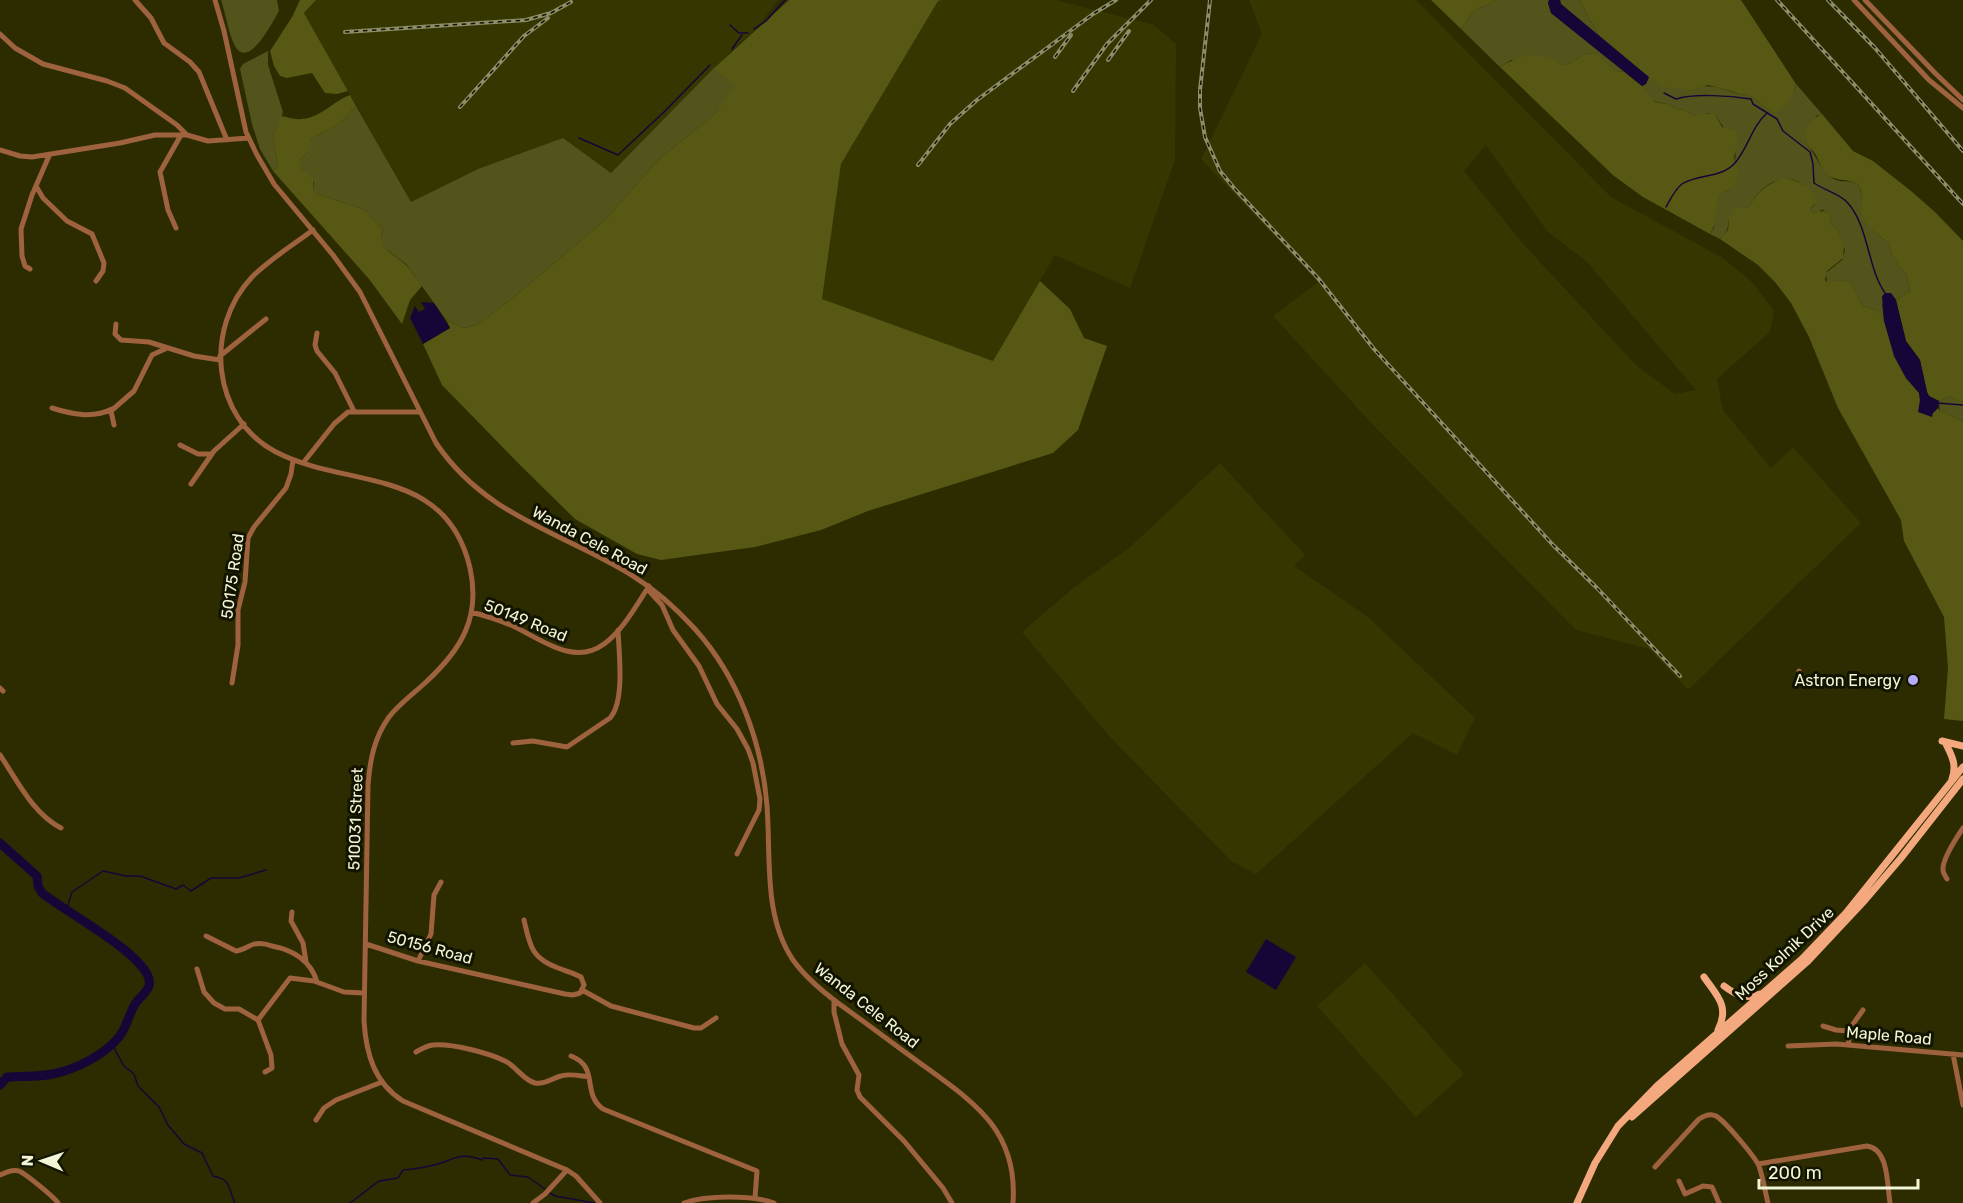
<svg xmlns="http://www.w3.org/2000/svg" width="1963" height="1203" font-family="Rubik,sans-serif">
	<rect width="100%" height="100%" fill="#2c2c00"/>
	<path fill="#363600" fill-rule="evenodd" d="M 316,0 L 778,0 L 758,27 L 730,52 L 611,173 L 478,169 L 411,202 L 304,13 Z
		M 942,0 L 1056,0 L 1154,25 L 1176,44 L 1175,160 L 1130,288 L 1055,255 L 993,361 L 822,299 L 841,164 L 938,1 Z
		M 1249,0 L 1416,0 L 1611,197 L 1723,258 L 1753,283 L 1774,311 L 1770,332 L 1717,379 L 1723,410 L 1771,468 L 1793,447 L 1861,523 L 1688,690 L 1649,649 L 1576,630 L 1372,424 L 1273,316 L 1318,282 L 1201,159 L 1262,34 ZM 1486,145 L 1547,231 L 1588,263 L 1696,390 L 1675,394 L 1637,366 L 1525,246 L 1464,171 Z
		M 1220,463 L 1305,555 L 1294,566 L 1368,617 L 1475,718 L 1457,755 L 1413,733 L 1256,874 L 1231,861 L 1109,736 L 1022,632 L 1072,589 L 1130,547 Z
		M 1365,963 L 1464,1074 L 1416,1117 L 1317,1006 Z"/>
	<path fill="#53541c" d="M 221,0 L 277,0 L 279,11 C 274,19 249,71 235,46 C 228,33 226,14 221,0 Z
		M 1494,0 L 1549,0 L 1548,3 L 1551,13 L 1625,72 L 1615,71 L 1592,53 L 1586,54 L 1564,66 L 1560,66 L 1556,62 L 1511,60 L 1500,67 L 1461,29 C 1466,23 1470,13 1477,9 C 1483,5 1489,7 1494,0 Z
		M 1560,0 L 1579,0 L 1600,37 L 1561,4 Z
		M 268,51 L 268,65 L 283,112 L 273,138 L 278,167 L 273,171 L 260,149 L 252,124 L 240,69 L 243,64 Z
		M 713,69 L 736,86 L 713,116 L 660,158 L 605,220 L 514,297 L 477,325 L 464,328 L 447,321 L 406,264 L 385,248 L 381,240 L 383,229 C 375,223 371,215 363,209 L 314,193 L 314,182 L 300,169 L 300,160 L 309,151 L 309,140 L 339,124 L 356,106 L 411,202 L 478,169 L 563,138 L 611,173 Z
		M 1649,77 L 1657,85 L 1680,87 L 1690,91 L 1704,86 L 1716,87 L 1739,94 L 1749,95 L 1773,113 L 1795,89 L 1796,84 L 1822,114 L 1816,116 L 1807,144 C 1816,155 1822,174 1836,180 C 1843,183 1852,179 1858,185 C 1862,190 1861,197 1861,203 C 1863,221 1874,233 1889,243 L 1891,252 L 1898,265 L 1906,274 L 1910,291 L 1896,300 L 1891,293 L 1882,304 L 1884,321 L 1878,311 L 1863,306 L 1851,283 L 1842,280 L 1827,283 L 1826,273 L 1842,260 L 1845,250 L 1837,229 L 1831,224 L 1830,214 L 1824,211 L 1823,209 L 1819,212 L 1813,213 L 1810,209 L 1815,204 C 1812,198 1808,188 1802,184 C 1781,169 1757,189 1748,208 L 1736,209 C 1734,211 1731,213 1730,217 C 1726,227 1731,229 1720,239 L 1710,234 L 1714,228 L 1715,210 L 1719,195 L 1732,188 C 1735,167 1738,149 1732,129 L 1724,128 L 1716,116 L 1709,113 L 1702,116 L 1695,116 L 1685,110 L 1676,109 L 1667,104 L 1653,101 L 1642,86 L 1646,83 Z
		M 1949,396 L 1963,402 L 1963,421 C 1954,419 1949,413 1940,411 L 1939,401 Z"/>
	<path fill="#575813" d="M 300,0 L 316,0 L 304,13 L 348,91 L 337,94 L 325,93 L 312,73 L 287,78 L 280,76 L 274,66 L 270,51 L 292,17 Z
		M 789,0 L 942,0 L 938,1 L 841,164 L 822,299 L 993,361 L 1040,281 L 1070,309 L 1084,338 L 1107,346 L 1078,430 L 1053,453 L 868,511 L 821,530 L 755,547 L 661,560 L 637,554 L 575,519 L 521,466 L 442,385 L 423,344 L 450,328 L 447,321 L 464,328 L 477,325 L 514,297 L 605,220 L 660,158 L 713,116 L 735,86 L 713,69 Z
		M 1431,0 L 1494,0 C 1489,7 1483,5 1477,9 C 1470,13 1466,23 1461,29 Z
		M 1579,0 L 1741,0 L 1796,84 C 1793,97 1786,108 1773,113 L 1749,95 L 1739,94 L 1731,91 L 1708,85 L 1690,91 C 1678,86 1669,90 1657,85 L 1600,37 Z
		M 1592,53 L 1599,56 L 1615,71 L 1625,72 L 1642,86 L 1655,102 L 1667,104 L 1676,109 L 1685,110 L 1695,116 L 1713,113 L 1716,116 L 1722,127 L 1732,129 L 1737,133 L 1737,146 L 1734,157 L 1739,175 L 1732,188 L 1719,195 C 1715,208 1718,223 1710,234 L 1643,197 L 1614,176 L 1500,67 C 1516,57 1533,51 1552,59 C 1557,62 1559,65 1564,66 L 1586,54 Z
		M 350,95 L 356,106 L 339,124 L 309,140 L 309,151 L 300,160 L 300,169 L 313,178 L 314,193 L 363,209 C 371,215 375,223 383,229 C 376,250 396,254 407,266 C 412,272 417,279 422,286 L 410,300 L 402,324 L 369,279 L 273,171 L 278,167 L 273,138 L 281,116 C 287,117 295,120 301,119 C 321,118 333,101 350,95 Z
		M 1822,114 L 1853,151 L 1873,161 L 1911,191 L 1935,212 L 1963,241 L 1963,402 L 1949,396 L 1939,401 L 1929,396 L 1927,392 L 1920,360 L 1906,341 L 1896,300 L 1910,291 L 1906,274 L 1898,265 L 1891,252 L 1889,243 C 1879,236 1869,228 1863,217 C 1858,207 1865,193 1858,185 C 1851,178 1836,182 1828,175 C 1822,170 1819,162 1816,155 C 1814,151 1809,148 1807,144 C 1802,131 1811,118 1822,114 Z
		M 1782,178 C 1796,179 1813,187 1817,201 L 1810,209 L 1813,213 L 1824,211 L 1830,214 L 1831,224 L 1837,229 L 1844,245 L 1843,258 L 1827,271 L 1825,280 L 1827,282 L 1842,280 L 1851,283 L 1863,306 L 1878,311 L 1882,316 L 1889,333 L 1894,356 L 1906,378 L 1919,393 L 1920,400 L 1933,413 L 1938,408 L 1940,411 C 1949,413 1954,419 1963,421 L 1963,721 L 1944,719 L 1948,668 L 1944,617 L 1904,541 L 1901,520 L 1838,408 L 1809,337 L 1791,303 L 1775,282 L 1758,265 L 1720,239 L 1728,230 L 1729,218 L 1732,212 L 1736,208 L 1748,208 C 1756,192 1767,185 1782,178 Z"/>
	<path fill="#160637" d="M 1549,0 L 1560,0 L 1561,4 L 1649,77 L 1646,84 L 1642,86 L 1551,13 L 1548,3 Z
		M 1885,293 L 1891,293 L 1896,300 L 1906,341 L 1920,360 L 1927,392 L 1929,396 L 1939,401 L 1938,408 L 1933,413 L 1932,417 L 1918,412 L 1920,400 L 1919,393 L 1906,378 L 1894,356 L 1884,321 L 1882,296 Z
		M 421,302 L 434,303 L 450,328 L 423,344 L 410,318 L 415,306 L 419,312 L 425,309 Z
		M 1266,939 L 1296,957 L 1276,990 L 1246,972 Z"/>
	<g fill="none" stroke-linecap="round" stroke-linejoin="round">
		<path stroke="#160637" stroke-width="1.5" d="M 730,25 L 739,33 L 748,33
			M 754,29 L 766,21 L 785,0
			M 732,49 L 742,35
			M 1664,93 L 1676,99 C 1694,93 1731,96 1751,99 L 1753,104 L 1777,119 L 1783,131 L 1810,152 L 1813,164 L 1814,183 C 1824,190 1838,193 1847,202 C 1869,226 1867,267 1885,293
			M 579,138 L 618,155 L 665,111 L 710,65
			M 1666,207 C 1670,200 1675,189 1682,184 C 1697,174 1721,178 1734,164 C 1748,149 1751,127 1767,113
			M 1937,403 L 1963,405
			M 66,911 L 72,892 L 103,871 L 126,876 L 140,876 L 176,889 L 183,885 L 191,891 L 211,878 L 239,878 L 266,870
			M 114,1042 L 115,1050 L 124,1066 L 134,1074 L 138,1086 L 159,1107 L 168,1125 L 184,1144 L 202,1153 L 213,1176 C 233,1180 227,1188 235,1203
			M 550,1193 L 555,1196 L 594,1203
			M 350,1203 L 379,1181 L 398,1178 L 403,1170 C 416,1169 428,1167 441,1163 C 458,1157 463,1153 482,1160 L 483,1158 L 498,1159 L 510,1175 L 528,1177 L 545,1189"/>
		<path stroke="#160637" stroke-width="9" d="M 0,843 L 37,876 L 38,886 L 42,893 C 69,914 132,947 147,974 C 155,988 142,994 135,1004 C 129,1014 127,1027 119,1037 C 104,1055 77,1069 53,1074 C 39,1077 22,1076 7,1077 L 0,1085"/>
		<path stroke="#9e623e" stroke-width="5" d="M 135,0 L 151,18 L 164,43 L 190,62 L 199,72 L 227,140
			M 215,0 L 224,31 L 246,132 L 257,155 L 274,184 L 333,255 L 360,292 L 436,443 C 486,517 562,532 633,576 C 656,590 676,608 695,629 C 738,677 762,742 767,806 C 771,856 763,916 793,960 C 808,981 829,997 849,1011 C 874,1029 899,1048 924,1066 C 975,1103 1018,1131 1013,1203
			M 1854,0 L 1929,80 L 1963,108
			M 1865,0 L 1936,74 L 1963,100
			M 0,34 L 15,48 L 43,64 L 107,81 L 125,88 L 177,125 L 187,135
			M 0,150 L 20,156 L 32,157 L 120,143 L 155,135 L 187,135 L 208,141 L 249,138
			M 36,186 L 43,198 L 67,221 L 92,234 L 104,263 L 103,271 L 96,281
			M 176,228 L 168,210 L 160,172 L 181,135
			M 313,230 C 293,245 270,259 252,277 C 204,328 211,418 276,452 C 347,489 446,465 470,568 C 481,618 461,650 425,683 C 413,694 399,704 389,717 C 374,738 370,760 368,785 L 364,1021 C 366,1053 374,1083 403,1101 L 567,1170 L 576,1176 L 600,1203
			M 30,269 L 25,266 L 22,256 L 21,229 L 32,195 L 49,156
			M 116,324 L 115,334 L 121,340 L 149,342 L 194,356 L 220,360
			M 317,333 L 315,345 L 317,351 L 335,373 L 354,411
			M 220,356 L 266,319
			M 52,408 C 71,414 93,419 112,409
			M 114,425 L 111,411 L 134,391 L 152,355 L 167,348
			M 180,445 L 198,454 L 211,454
			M 303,463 L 334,424 L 348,412 L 420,412
			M 191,484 L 214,451 L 244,424
			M 650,592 L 662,605 L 673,630 L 699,666 L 717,704 L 737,729 L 748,749 L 753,763 L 760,799 L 759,810 L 737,854
			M 471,612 C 486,616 501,620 515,627 C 542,640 574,666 604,644 C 623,630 636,606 649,586
			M 1799,671 L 1803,678
			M 232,683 L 238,645 L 238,610 L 245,582 L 248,538 L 254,527 L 286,488 L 291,474 L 293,460
			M 0,688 L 3,691
			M 513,743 L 533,741 L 567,747 L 610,718 C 625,702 619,653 618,630
			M 0,755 C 17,780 33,814 61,828
			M 1947,879 C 1946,877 1943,873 1943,870 C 1942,859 1957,837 1963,828
			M 292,912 L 291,921 L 303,943 L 306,962
			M 206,936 L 236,951 C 243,950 248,946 254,944 C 259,943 267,944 272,946 C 293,950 311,961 317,982
			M 366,944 L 418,961 L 565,994 L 573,995 L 580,993 L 584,985 L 581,977 C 574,973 566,971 558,968 C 531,958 530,946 524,920
			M 418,961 L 431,934 L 434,895 L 441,882
			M 197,969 L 204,992 L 214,1003 L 225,1009 L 239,1009 L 258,1020 L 290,978 L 314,981 L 344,992 L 364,993
			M 582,990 L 611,1006 L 694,1028 L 701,1028 L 716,1018
			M 834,1001 L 834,1012 L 842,1044 L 859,1075 L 857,1090 L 860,1097 L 904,1141 L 943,1188 L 952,1203
			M 258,1020 L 271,1055 L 272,1068 L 265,1072
			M 1823,1026 L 1836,1030 L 1848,1031 L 1849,1045
			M 1848,1031 L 1863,1010
			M 1788,1046 L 1836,1044 L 1963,1055
			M 416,1052 C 421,1049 426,1046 433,1045 C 451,1043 489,1053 505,1061 C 516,1066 523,1080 535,1083 C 545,1085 552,1078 561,1076 C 570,1073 580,1076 589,1077
			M 1953,1054 L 1963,1105
			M 571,1056 C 600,1067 581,1093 603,1109 L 757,1171 L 755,1198
			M 316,1120 L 324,1108 L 336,1100 L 382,1082
			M 1758,1164 L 1867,1146 C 1889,1149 1887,1185 1890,1203
			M 1655,1167 L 1699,1119 C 1705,1115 1710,1113 1716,1116 C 1725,1121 1755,1157 1759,1166 C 1763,1178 1765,1191 1768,1203
			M 0,1175 C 6,1172 13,1169 19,1171 C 26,1174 54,1197 58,1203
			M 1679,1181 L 1685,1194 L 1703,1186 L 1712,1187 L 1719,1203
			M 533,1203 L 545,1194 L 567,1170
			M 684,1203 C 706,1195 752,1195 774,1203"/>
		<path stroke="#f3a87e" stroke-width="7" d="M 1942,741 L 1963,746
			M 1946,744 C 1952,756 1957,765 1952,779
			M 1704,977 C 1717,996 1730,1006 1718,1030
			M 1724,986 C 1736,995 1745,1000 1760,994
			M 1632,1117 L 1807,962 L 1865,900 L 1901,858 L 1963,779
			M 1577,1203 L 1595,1163 L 1618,1126 L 1657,1086 L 1802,959 L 1846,913 L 1963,767"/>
		<g stroke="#8d8d68" stroke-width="4">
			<path id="rail" d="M 1210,0 L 1200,90 L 1200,108 L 1205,137 L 1220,171 L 1234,188 L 1318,278 L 1374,349 L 1553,545 L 1597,588 L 1680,676
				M 1777,0 L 1963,204
				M 1828,0 L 1875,48 L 1963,151
				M 345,32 L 526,20 L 551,13 L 571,2
				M 1055,57 L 1071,35
				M 1108,60 L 1129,31
				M 1073,91 L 1107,44 L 1151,0
				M 460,107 L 524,36 L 548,18
				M 918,165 L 950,124 L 977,100 L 1093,14 L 1116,0"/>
		</g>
		<use href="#rail" stroke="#131400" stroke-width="1.5" stroke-dasharray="4.5" stroke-linecap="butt"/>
	</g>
	<circle fill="#b6abf8" stroke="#131400" stroke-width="2" cx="1913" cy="680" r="6"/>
	<g text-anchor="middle" stroke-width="6" stroke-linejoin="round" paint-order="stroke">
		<g font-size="16" fill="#f3f5d7" stroke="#131400">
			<text transform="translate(590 540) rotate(28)" y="6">Wanda Cele Road</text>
			<text transform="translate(232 576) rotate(-82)" y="6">50175 Road</text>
			<text transform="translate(526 620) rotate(22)" y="6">50149 Road</text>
			<text transform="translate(355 819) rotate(-88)" y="6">510031 Street</text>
			<text transform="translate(430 947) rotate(15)" y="6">50156 Road</text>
			<text transform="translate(1784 953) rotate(-43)" y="6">Moss Kolnik Drive</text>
			<text transform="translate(867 1005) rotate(38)" y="6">Wanda Cele Road</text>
			<text transform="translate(1889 1035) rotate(5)" y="6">Maple Road</text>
		</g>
		<g font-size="16" fill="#f3f5d7" stroke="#131400" text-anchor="end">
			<text x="1901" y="686">Astron Energy</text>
		</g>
	</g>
	<g transform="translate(42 1161) rotate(272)" stroke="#131400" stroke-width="4.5" paint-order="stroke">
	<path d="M0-4.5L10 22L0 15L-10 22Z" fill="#f3f5d7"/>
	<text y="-9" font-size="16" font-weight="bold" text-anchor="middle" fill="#f3f5d7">N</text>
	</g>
	<path d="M1759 1179v9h159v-9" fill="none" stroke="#f3f5d7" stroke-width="3"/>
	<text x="1768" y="1179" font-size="18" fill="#f3f5d7" stroke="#131400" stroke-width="4.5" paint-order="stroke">200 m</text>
</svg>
